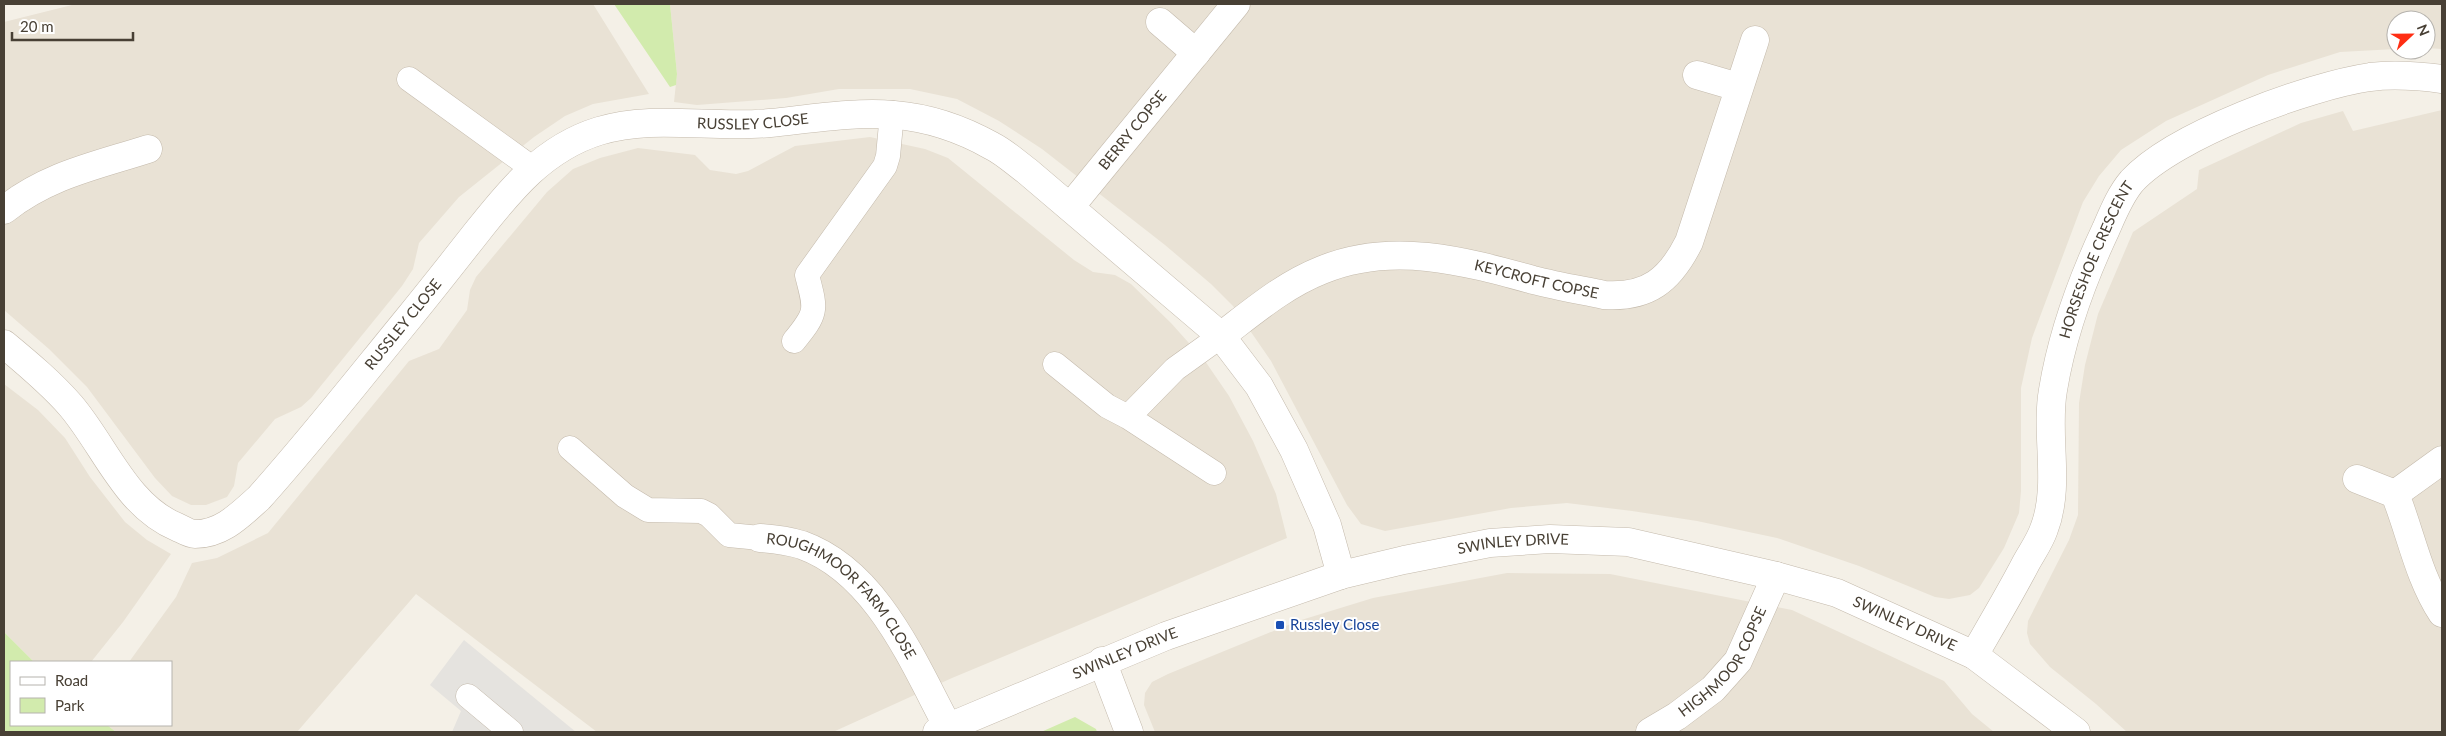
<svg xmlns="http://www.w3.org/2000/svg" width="2446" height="736" font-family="Lato,sans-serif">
	<rect width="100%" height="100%" fill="#f4f0e7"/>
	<path fill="#e9e2d5" d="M 76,4 L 593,4 L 649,94 L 593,104 L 565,116 L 534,137 L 459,197 L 419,243 L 413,269 L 402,286 L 311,398 L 301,407 L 275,419 L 238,463 L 234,486 L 227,497 L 206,505 L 191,505 L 172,496 L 155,478 L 87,387 L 49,349 L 4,310 L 4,22 Z
		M 670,4 L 2442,4 L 2442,49 L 2426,48 L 2426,20 L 2396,20 L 2396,49 L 2340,52 L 2268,75 L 2166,121 L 2121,150 L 2099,176 L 2083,202 L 2032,338 L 2021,388 L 2021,491 L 2019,513 L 2004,548 L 1979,588 L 1970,595 L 1949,599 L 1935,597 L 1859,566 L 1777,538 L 1697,521 L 1632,511 L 1567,503 L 1511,508 L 1385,531 L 1361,524 L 1347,505 L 1271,361 L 1233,306 L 1211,284 L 1165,245 L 1042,149 L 999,121 L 957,99 L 910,89 L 839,89 L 786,98 L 697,105 L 674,102 L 677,74 Z
		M 2442,110 L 2442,732 L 2127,732 L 2096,704 L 2050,667 L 2030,644 L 2027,633 L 2028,621 L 2069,540 L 2078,515 L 2079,403 L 2085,365 L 2098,314 L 2133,232 L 2197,189 L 2199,170 L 2301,123 L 2343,111 L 2353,131 Z
		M 870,137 L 925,149 L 948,158 L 1074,260 L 1093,272 L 1115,275 L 1131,284 L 1171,323 L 1205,361 L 1229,396 L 1253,441 L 1276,494 L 1287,538 L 952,678 L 833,732 L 597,732 L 416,594 L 297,732 L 116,732 L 107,725 L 171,725 L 171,662 L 129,662 L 176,597 L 192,563 L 217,558 L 268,533 L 409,361 L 439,349 L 467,310 L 470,290 L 476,277 L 547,192 L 573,169 L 600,158 L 638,148 L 695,155 L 710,170 L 736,174 L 748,171 L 795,146 Z
		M 4,384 L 38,410 L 65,438 L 90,477 L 125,522 L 147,540 L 171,554 L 123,622 L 91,662 L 34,662 L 4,632 Z
		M 1507,573 L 1610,574 L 1792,610 L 1944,681 L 1972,714 L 1994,732 L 1155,732 L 1144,705 L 1145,693 L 1152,682 L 1168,674 L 1298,621 L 1373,598 Z"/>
	<path fill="#d2ebad" d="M 614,4 L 670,4 L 677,74 L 676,85 L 670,87 Z
		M 4,632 L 34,662 L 11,662 L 11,725 L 107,725 L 116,732 L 4,732 Z
		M 1075,717 L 1096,729 L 1097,732 L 1041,732 Z"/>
	<path fill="#e5e3df" d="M 464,640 L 576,732 L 452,732 L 461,711 L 430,685 Z"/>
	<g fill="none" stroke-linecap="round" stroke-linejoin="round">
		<g stroke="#c4baac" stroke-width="25">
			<path id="service" d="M 409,79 L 532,168
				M 794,341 C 818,312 816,310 807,275 L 885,166 L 888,156 L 892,113
				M 1055,364 L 1107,406 L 1128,417 L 1175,369 L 1221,336
				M 1128,417 L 1214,473
				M 570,448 L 625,496 L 648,510 L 701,511 L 709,515 L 729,535 L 760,538
				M 468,696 L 511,732"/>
		</g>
		<g stroke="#c4baac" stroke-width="29">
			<g id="minor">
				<path d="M 1160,22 L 1196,53"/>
				<path d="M 1697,75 L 1738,87"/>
				<path id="s1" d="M 1070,207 L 1236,4"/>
				<path d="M 4,210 C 48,175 95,166 148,149"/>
				<path id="s2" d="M 1221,336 C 1254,311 1284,285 1322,270 C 1392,241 1464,261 1533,280 C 1557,286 1580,290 1604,295 C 1648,298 1670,280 1689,242 L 1755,40"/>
				<path id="s3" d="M 4,344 C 27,363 51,383 71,406 C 105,446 126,506 177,527 C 182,529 189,534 195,534 C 222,534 240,515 259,498 C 312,439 361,376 411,315 C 433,288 455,260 477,232 C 511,189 544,148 599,131 C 654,114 713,129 770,123 C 855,114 912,101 992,146 C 1004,152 1015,162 1027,171 L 1221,336 L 1259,386 L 1294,450 L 1327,525 L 1341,575"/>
				<path d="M 2442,460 L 2395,494 C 2411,534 2418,576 2442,613"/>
				<path d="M 2357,479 L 2395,494"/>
				<path id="s4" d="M 760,538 C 774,539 789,541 802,545 C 877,572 913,662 948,727"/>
				<path id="s5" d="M 1974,655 C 1992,624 2010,594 2026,563 C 2032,552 2040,541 2044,529 C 2061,485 2045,435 2053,390 C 2062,335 2082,280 2106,229 C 2113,213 2120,195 2132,181 C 2174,135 2309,86 2370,77 C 2394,74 2419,76 2442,79"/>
				<path d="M 1102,661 L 1129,732"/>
				<path id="s6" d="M 1650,732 L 1677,716 L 1713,689 L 1738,661 L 1776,576"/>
			</g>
		</g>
		<g stroke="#c4baac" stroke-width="29">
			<g id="tertiary">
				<path id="s7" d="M 937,732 L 1166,636 L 1341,575 L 1404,560 L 1490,543 L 1550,539 L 1628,542 L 1776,576 L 1837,593 L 1974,655 L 2076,732"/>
			</g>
		</g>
		<use href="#service" stroke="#fff" stroke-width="24"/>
		<use href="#minor" stroke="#fff" stroke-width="28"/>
		<use href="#tertiary" stroke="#fff" stroke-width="28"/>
	</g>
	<rect fill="#1a4fb4" stroke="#fff" stroke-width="2" x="1275" y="620" width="10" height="10" rx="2.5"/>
	<g text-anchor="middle" stroke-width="4" stroke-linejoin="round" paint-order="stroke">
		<g font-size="15" fill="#484035" stroke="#fff">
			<text dy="5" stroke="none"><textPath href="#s3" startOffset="1009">RUSSLEY CLOSE</textPath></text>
			<text dy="5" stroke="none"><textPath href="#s1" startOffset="99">BERRY COPSE</textPath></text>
			<text dy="5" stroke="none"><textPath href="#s5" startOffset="422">HORSESHOE CRESCENT</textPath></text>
			<text dy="5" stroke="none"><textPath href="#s2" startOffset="340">KEYCROFT COPSE</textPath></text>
			<text dy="5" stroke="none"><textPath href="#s3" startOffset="575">RUSSLEY CLOSE</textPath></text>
			<text dy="5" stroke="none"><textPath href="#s7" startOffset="609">SWINLEY DRIVE</textPath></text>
			<text dy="5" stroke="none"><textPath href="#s4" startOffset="105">ROUGHMOOR FARM CLOSE</textPath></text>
			<text dy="5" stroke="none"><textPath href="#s7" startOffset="1014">SWINLEY DRIVE</textPath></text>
			<text dy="5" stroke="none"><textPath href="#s7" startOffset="204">SWINLEY DRIVE</textPath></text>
			<text dy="5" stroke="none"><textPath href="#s6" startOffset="104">HIGHMOOR COPSE</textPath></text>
		</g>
		<g font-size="15" fill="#164399" stroke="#fff" text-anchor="start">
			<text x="1290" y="630">Russley Close</text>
		</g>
	</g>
	<rect width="2446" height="736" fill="none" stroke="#484035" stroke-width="10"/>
	<rect x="10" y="661" width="162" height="65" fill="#ffffff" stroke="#b6b3ae"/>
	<rect x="20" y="677" width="25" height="8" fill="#ffffff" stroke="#b6b3ae"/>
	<text x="55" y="686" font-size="15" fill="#484035">Road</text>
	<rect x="20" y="698" width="25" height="15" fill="#d2ebad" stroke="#b6b3ae"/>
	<text x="55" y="711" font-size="15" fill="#484035">Park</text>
	<g transform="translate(2411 35) rotate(68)"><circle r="24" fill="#ffffff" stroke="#b6b3ae"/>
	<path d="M0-4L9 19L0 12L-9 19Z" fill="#ff2e13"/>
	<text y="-8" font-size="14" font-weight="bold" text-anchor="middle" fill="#484035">N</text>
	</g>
	<path d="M12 32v8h121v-8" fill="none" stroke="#484035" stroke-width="2.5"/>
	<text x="20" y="32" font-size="15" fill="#484035" stroke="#ffffff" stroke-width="4" paint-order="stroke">20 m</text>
</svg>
